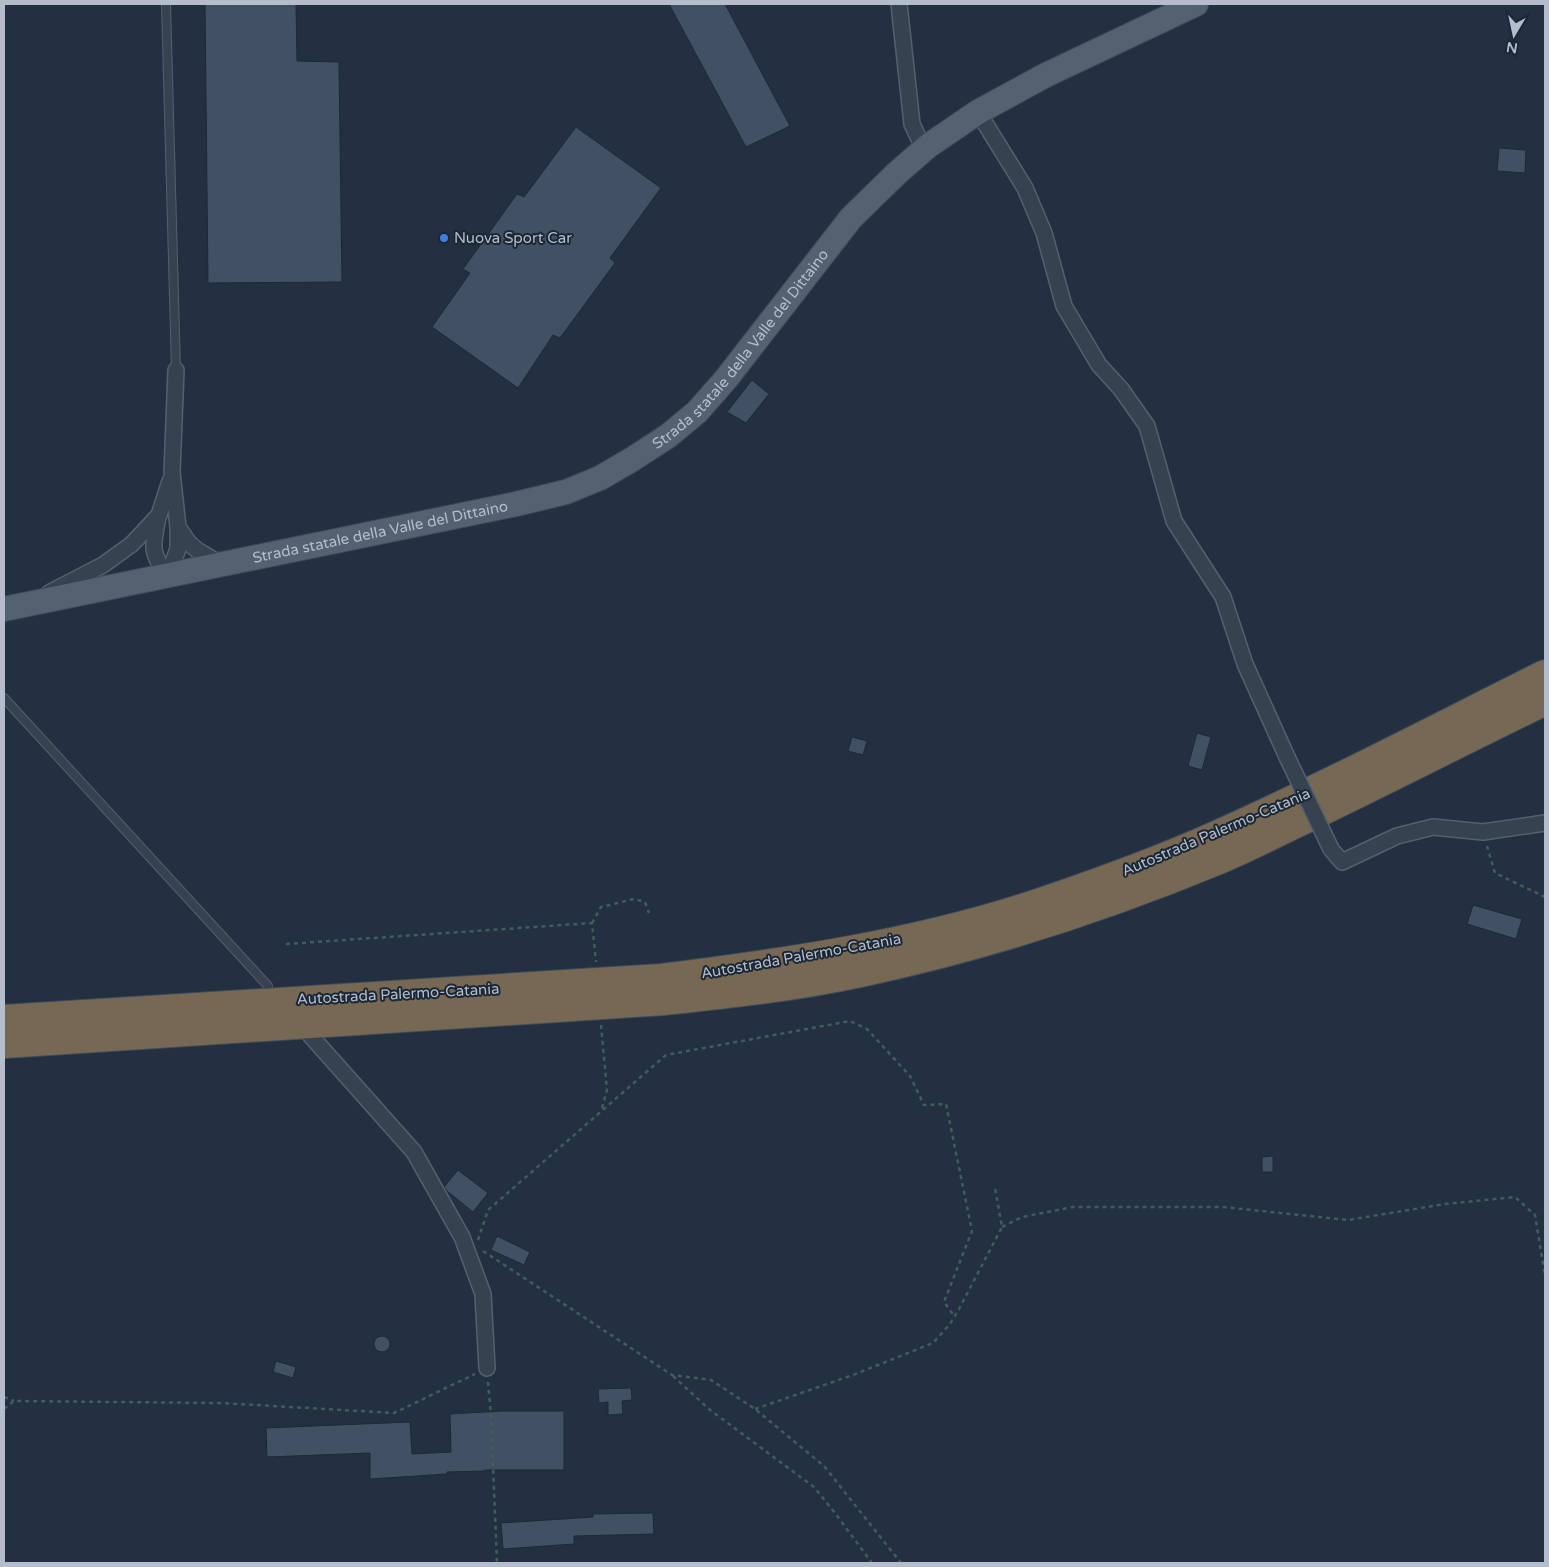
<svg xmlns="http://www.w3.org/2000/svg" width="1549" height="1567" font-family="'Varela Round',sans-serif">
	<rect width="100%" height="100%" fill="#223041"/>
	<path fill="#415063" stroke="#1e2937" d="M 205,4 L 296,4 L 297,61 L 339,62 L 342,282 L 208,283 Z
		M 669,4 L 725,4 L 790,126 L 746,147 Z
		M 576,127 L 661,188 L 610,258 L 615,263 L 560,338 L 553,335 L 518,388 L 432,327 L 470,273 L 463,269 L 517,194 L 524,197 Z
		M 1499,148 L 1526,150 L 1525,173 L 1497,171 Z
		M 752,380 L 769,394 L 746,423 L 727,412 Z
		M 1197,733 L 1211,737 L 1202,770 L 1188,766 Z
		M 852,737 L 867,741 L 863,755 L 848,751 Z
		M 1473,905 L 1522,919 L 1516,939 L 1467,924 Z
		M 1273,1156 L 1273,1172 L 1262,1172 L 1262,1157 Z
		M 458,1170 L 488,1193 L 473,1212 L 447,1191 L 444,1187 Z
		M 497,1236 L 530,1252 L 524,1265 L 491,1250 Z
		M374 1344a8 8 0 1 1 16 0a8 8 0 1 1-16 0Z
		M 276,1361 L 296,1367 L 293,1378 L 273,1372 Z
		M 631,1388 L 632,1400 L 622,1401 L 623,1414 L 608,1415 L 608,1402 L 599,1403 L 598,1389 Z
		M 502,1411 L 564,1411 L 564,1470 L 485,1470 L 485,1471 L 447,1472 L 447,1474 L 370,1479 L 370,1453 L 267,1457 L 266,1428 L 410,1422 L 412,1454 L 451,1452 L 450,1414 Z
		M 653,1513 L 654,1534 L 574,1536 L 574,1544 L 503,1549 L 501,1523 L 593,1517 L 593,1514 Z"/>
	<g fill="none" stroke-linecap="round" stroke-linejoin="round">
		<g stroke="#55606e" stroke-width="10">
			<path id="lane" d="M 166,4 L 176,370
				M 4,698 L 268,986"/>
		</g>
		<g stroke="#55606e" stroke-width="18">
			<path id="street" d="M 899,4 L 912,124 L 920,141 L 928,146
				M 978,112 L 1025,188 L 1044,233 L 1064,306 L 1099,365 L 1121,389 L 1147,426 L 1174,521 L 1223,597 L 1245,664 L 1287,757
				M 176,370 L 172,472 L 178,527 L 189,543 L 197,550 L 222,565
				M 158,517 C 153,543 149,554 168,575 L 178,549 L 178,527
				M 49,593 L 103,565 L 132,544 L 159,515 L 170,481
				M 1331,849 L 1342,862 L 1397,836 L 1433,827 L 1483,832 L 1545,823
				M 310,1035 L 414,1152 L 462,1237 L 483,1294 L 487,1368"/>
		</g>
		<g stroke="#404b59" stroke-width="26">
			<g id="primary">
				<path id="s1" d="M 4,609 L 516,504 L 566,492 L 600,478 L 631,460 L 668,436 L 697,412 L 726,379 L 851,218 L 896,174 L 928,146 L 978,112 L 1046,75 L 1196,4"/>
			</g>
		</g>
		<g stroke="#424d5b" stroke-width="30">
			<path id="highway" d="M 4,1019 L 662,978 C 790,962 919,943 1041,902 C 1100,882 1158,861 1214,836 C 1326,786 1435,729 1545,674
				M 4,1044 L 664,1001 C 729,994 795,987 860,973 C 983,947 1103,908 1219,860 C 1248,848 1276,833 1304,820 C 1385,781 1465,740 1545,701"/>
		</g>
		<path stroke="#425c5e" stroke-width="2.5" stroke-dasharray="4 4" stroke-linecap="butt" d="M 1487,846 L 1495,873 L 1545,897
			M 592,923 L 601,907 L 634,899 L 645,902 L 649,913
			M 286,944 L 592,923 L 596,962
			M 601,1025 L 607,1090 L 602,1108
			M 1002,1227 L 1022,1217 L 1073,1207 L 1223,1207 L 1348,1220 L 1445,1204 L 1515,1197 L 1535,1215 L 1545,1276
			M 478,1240 L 488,1210 L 666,1055 L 850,1021 L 867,1029 L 910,1076 L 924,1105 L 946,1104 L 972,1231 L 944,1302 L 954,1316
			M 483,1251 L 672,1375 L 711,1380 L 755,1409 L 824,1466 L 901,1563
			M 673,1376 L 710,1410 L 814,1487 L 835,1513 L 872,1563
			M 488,1382 L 491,1416 L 497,1563
			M 4,1397 L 14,1401
			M 4,1409 L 14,1401 L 221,1403 L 394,1413 L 475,1374
			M 755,1409 L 853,1375 L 933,1343 L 950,1324 L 959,1309 L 1002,1227 L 995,1188"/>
		<use href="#lane" stroke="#374250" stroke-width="8"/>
		<use href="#street" stroke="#374250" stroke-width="15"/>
		<use href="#primary" stroke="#546170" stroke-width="24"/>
		<use href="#highway" stroke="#776853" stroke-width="28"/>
		<g stroke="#55606e" stroke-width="18" stroke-linecap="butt">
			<path id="street-bridge" d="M 1287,757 L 1331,849"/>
		</g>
		<use href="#street-bridge" stroke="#374250" stroke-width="15"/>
	</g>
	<circle fill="#3f7fe0" stroke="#1b2735" stroke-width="2" cx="444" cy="238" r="5"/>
	<g text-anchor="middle" stroke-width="4" stroke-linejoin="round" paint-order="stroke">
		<g font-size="15" fill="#b3bdcb" stroke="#1b2735" text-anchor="start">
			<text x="454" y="243">Nuova Sport Car</text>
		</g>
		<g font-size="15" fill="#b3bdcb" stroke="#1b2735">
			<text dy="5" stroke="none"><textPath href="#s1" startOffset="804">Strada statale della Valle del Dittaino</textPath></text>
			<text dy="5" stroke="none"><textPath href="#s1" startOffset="384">Strada statale della Valle del Dittaino</textPath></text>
			<text transform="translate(1216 832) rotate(-23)" y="5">Autostrada Palermo-Catania</text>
			<text transform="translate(801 956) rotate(-10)" y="5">Autostrada Palermo-Catania</text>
			<text transform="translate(398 994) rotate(-3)" y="5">Autostrada Palermo-Catania</text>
		</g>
	</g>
	<rect width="1549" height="1567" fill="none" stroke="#b3bdcb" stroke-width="10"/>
	<g transform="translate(1514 35) rotate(189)" stroke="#1b2735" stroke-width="4" paint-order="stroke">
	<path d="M0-4L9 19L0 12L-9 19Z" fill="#b3bdcb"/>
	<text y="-8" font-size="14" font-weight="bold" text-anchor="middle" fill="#b3bdcb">N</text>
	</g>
</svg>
